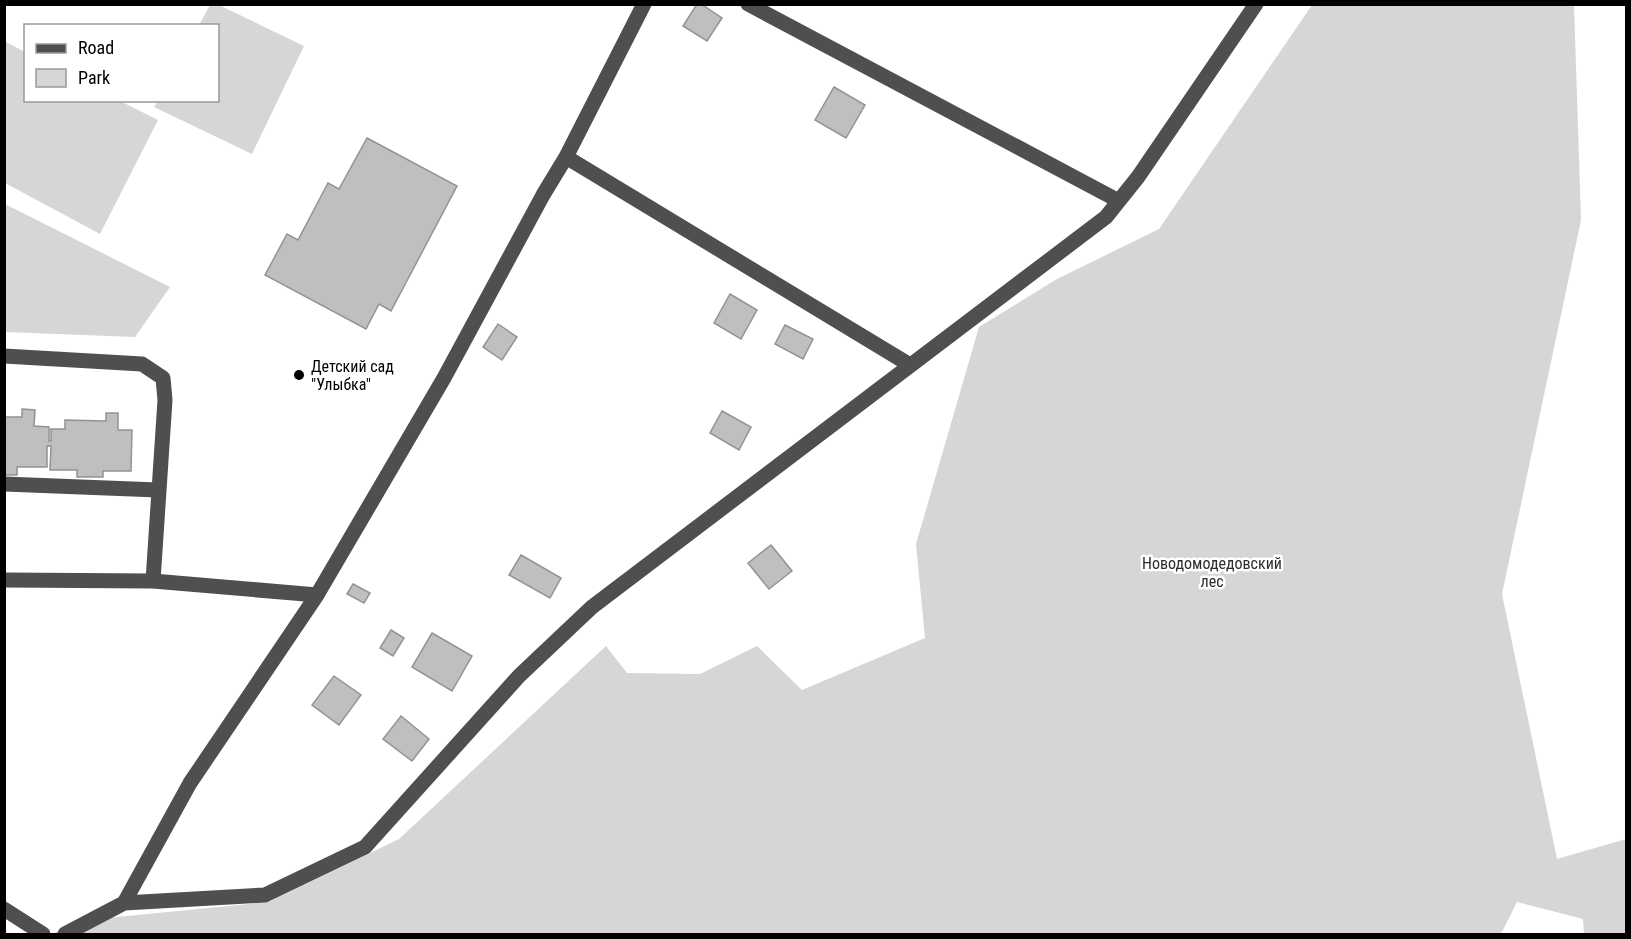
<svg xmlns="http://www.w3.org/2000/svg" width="1631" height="939" font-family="'Roboto Condensed',sans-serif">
	<rect width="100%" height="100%" fill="#fff"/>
	<path fill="#d6d6d6" d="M 210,5 L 219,5 L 304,46 L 252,154 L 154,107 L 158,101 L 218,100 L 218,26 L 199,25 Z
		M 1312,5 L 1574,5 L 1581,220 L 1502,594 L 1557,859 L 1626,839 L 1626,832 L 1626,934 L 1584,934 L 1583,919 L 1517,902 L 1501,934 L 49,934 L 107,918 L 269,902 L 399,839 L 606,646 L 627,673 L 700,674 L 757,646 L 802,690 L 925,638 L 916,544 L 979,327 L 1057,279 L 1159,229 Z
		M 4,41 L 25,52 L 26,100 L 120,101 L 158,120 L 100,234 L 5,183 Z
		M 5,204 L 170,287 L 135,337 L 5,332 Z"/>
	<path fill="#bfbfbf" stroke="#939393" stroke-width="1.5" d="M 697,4 L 701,4 L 722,18 L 707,41 L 683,26 Z
		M 834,87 L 865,105 L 846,138 L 815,120 Z
		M 367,138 L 457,186 L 391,311 L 379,304 L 366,329 L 265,275 L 287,234 L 298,240 L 328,183 L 339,189 Z
		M 730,294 L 757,310 L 741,339 L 714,323 Z
		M 498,324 L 517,337 L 502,360 L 483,347 Z
		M 785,325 L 813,339 L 803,359 L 775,344 Z
		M 22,409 L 35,410 L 34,426 L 49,427 L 49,441 L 51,441 L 51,429 L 65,429 L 65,420 L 106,421 L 106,413 L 118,413 L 118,430 L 132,430 L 131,471 L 103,471 L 103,477 L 77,477 L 77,470 L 50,470 L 51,446 L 47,446 L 47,467 L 17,467 L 17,475 L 4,475 L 4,417 L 22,417 Z
		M 722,411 L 751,427 L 739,450 L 710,433 Z
		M 771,545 L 792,571 L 769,589 L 748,563 Z
		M 521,555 L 561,578 L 550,598 L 509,575 Z
		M 353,584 L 370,593 L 364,603 L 347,594 Z
		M 391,630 L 404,638 L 393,656 L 380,648 Z
		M 432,633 L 472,656 L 452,691 L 412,667 Z
		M 334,676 L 361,695 L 339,725 L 312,705 Z
		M 401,716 L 429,739 L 412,761 L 383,739 Z"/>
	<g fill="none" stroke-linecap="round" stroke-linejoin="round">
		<path stroke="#4f4f4f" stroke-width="15" d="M 748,4 L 1119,201
			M 566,157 L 910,365
			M 4,356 L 142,364 L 163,378 L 165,400 L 153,581
			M 4,484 L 158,490
			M 4,580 L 153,581 L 317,595
			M 124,903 L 190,783 L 317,595 L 444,378 L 543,195 L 566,157 L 644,4
			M 4,909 L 43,934
			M 65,934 L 124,903 L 265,895 L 365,847 L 519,676 L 592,607 L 1106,217 L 1138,177 L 1256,4"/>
	</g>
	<circle fill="#000" stroke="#fff" stroke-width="2" cx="299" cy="375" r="6"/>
	<g text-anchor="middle" stroke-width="5" stroke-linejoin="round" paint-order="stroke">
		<g font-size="16" fill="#000" stroke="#fff" text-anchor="start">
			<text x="311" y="372">Детский сад<tspan x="311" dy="18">"Улыбка"</tspan></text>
		</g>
		<g font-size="16" fill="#2d2d2d" stroke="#fff">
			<text x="1212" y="569">Новодомодедовский<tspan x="1212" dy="18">лес</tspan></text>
		</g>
	</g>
	<rect width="1631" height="939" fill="none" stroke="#000000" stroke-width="12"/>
	<rect x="24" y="24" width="195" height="78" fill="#ffffff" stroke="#999999" stroke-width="1.5"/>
	<rect x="36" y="44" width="30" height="9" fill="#4f4f4f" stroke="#999999" stroke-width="1.5"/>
	<text x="78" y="54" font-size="18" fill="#000000">Road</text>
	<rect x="36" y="69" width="30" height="18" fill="#d6d6d6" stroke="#999999" stroke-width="1.5"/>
	<text x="78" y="84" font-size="18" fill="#000000">Park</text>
</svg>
